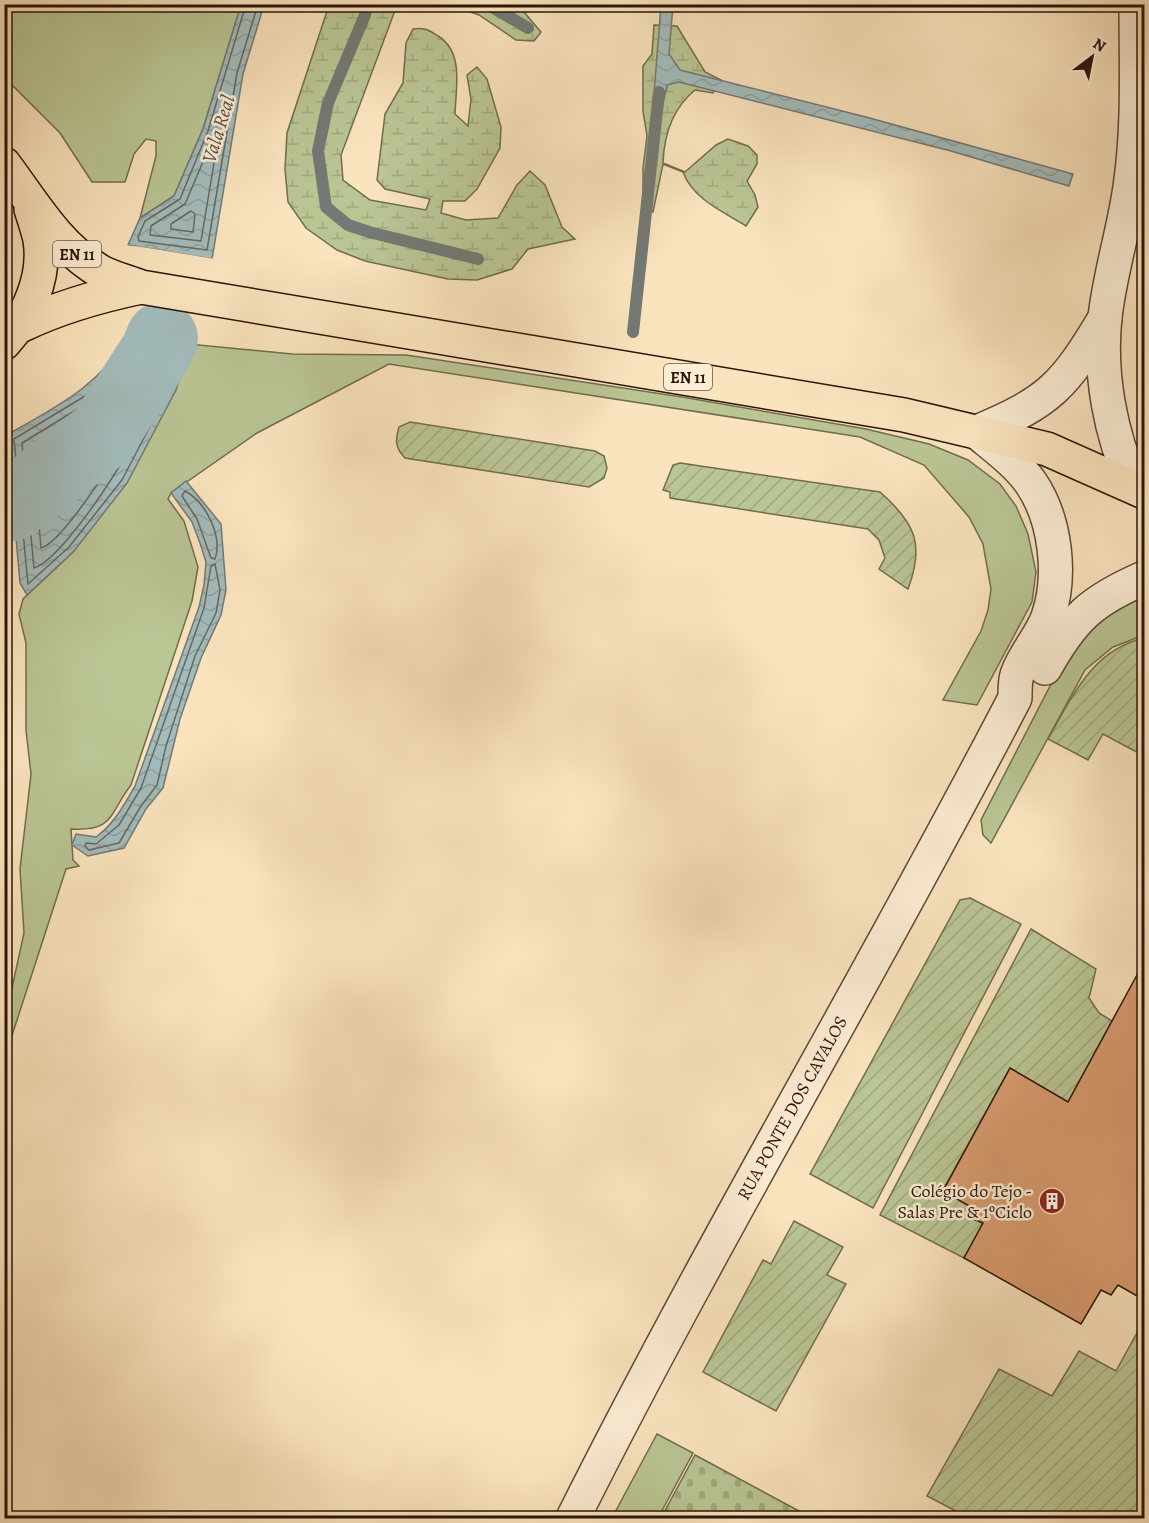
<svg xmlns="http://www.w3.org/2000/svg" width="1149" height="1523" font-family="Alegreya,serif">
	<defs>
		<pattern id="wetland-marsh" width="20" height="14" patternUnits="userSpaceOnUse" patternTransform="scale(1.5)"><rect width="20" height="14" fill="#bac594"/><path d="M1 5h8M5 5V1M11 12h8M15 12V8" fill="none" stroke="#a0a87e"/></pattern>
		<pattern id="cemetery-stones" width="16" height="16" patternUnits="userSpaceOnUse" patternTransform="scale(1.5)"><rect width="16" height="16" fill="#bac594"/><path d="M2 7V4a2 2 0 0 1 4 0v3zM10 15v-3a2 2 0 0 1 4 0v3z" fill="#a0a87e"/></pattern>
		<pattern id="garden-furrows" width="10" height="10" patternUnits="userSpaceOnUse" patternTransform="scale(1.5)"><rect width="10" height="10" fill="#bac594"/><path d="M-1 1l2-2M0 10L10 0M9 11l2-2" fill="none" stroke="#a0a87e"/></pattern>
		<pattern id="water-waves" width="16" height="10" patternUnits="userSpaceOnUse" patternTransform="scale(1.5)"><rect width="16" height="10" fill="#a3bcbc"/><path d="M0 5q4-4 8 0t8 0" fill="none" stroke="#8ca1a0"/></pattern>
	</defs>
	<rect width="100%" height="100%" fill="#fae4be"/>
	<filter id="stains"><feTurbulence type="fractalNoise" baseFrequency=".00333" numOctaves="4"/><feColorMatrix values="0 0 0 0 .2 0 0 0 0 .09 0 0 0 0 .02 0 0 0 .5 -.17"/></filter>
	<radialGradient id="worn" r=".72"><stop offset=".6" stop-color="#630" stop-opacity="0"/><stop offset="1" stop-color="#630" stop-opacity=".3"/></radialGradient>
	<path fill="#bac594" stroke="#726c4e" stroke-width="1.5" d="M 5,5 L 241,5 L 203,129 L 174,196 L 140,218 L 156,156 L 156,141 L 146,139 L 134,154 L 125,182 L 92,182 L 60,133 L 14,87 L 5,83 Z
		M 188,344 L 292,354 L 406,355 L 682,397 L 866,429 L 929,444 L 968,460 L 1000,484 L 1016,506 L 1028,534 L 1036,572 L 1032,602 L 977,705 L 943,700 L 981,631 L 988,610 L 991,589 L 983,544 L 969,517 L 924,465 L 860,437 L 389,364 L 257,433 L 171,493 L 168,499 L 184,521 L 198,567 L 192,601 L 131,785 C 108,815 115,831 71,829 L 73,860 L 79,866 L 66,869 L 6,1054 L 5,1020 L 24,933 L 20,869 L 31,774 L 26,730 L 26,643 L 19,614 L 23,599 L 74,551 L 176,390 Z
		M 1144,596 L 1144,635 L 1113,647 L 1085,670 L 991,843 L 983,835 L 981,820 L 1066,655 L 1095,624 L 1132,600 Z
		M 657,1434 L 693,1453 L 658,1518 L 612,1518 Z"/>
	<path fill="url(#wetland-marsh)" stroke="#726c4e" stroke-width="1.5" d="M 329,5 L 397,5 L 341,155 L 343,180 L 370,200 L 426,210 L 430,199 L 385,189 L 377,180 L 385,114 L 403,83 L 406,43 L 413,29 C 424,27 429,30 438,36 C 464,52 456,87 455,114 L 468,126 L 471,99 L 467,75 L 477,67 L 487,79 L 501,127 L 500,148 L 477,189 L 465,201 L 443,201 L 441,213 L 466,220 L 498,218 L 517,185 L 530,171 L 545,185 L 562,227 L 575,239 L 528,249 L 512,269 L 477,280 L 448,279 L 365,261 L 337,250 L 306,228 L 288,202 L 285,169 L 287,133 Z
		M 451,5 L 518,5 L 541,32 L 534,41 L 516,40 L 479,15 Z
		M 654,25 L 677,26 L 705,72 L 721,80 L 713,93 L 695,90 C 673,108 664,135 663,163 L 685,172 L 716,145 L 728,139 L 748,146 L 757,155 L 757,164 L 747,181 L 755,195 L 758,207 L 746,226 C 722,211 693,199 683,172 L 663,164 L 653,212 L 643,202 L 643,168 L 647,136 L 643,111 L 643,66 L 652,54 Z"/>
	<path fill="url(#cemetery-stones)" stroke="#726c4e" stroke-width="1.5" d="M 695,1455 L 812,1518 L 661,1518 Z"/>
	<path fill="url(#garden-furrows)" stroke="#726c4e" stroke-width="1.5" d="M 410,422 L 595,451 L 604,456 L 607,468 L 604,478 L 589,487 L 405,458 C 395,448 395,440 399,427 Z
		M 680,463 L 880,492 C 915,523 925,544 908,589 L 879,569 L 885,558 L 879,540 L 868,529 L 670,498 L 670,492 L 663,490 L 673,465 Z
		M 1144,638 L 1144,756 L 1103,734 L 1088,760 L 1048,739 C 1072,697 1092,650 1144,638 Z
		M 970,898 L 1021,924 L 873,1208 L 810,1174 L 960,900 Z
		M 1031,929 L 1096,969 L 1089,998 L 1099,1013 L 1112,1021 L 1068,1102 L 1010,1068 L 943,1190 L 978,1211 L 973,1219 L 983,1223 L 964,1258 L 880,1215 Z
		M 794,1221 L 843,1247 L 827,1275 L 846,1284 L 776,1411 L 703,1372 L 763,1260 L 771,1264 Z
		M 1144,1320 L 1144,1518 L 969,1518 L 927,1496 L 999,1369 L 1052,1396 L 1079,1351 L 1116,1371 Z"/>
	<path fill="url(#water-waves)" stroke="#737974" stroke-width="1.5" d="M 241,5 L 264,5 L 243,74 L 212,259 L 128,245 L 140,218 L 174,196 L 203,129 Z
		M 661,5 L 673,5 L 669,54 L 680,70 L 866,117 L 1073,174 L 1069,186 L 951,151 L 679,82 L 667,85 L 660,118 L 654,94 Z
		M 131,334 L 188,344 L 176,390 L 127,483 L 74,551 L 27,595 L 20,583 L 7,435 C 59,405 98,387 131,334 Z
		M 186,481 L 221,524 L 226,590 L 221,615 L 201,658 L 180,719 L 163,788 L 146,809 L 124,848 L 88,856 L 72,845 L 76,834 L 96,837 C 115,823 123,806 135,786 L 199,607 L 204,585 L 206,562 L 200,543 L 192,522 L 171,493 Z"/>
	<path fill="#fae4be" d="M 125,245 L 142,247 L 215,259 L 211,262 L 127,248 Z"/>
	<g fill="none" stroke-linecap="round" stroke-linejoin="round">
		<path stroke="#666862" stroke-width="1.5" d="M 246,4 L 208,131 L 180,199 L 145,221 L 138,237 L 139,241 L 207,250 L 237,73 L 258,4
			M 215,141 L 217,145 L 201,241 L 150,235 L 151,226 L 185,204 L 211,143 Z
			M 191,211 L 195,214 L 193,232 L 171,229 L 171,224 Z
			M 134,342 L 179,349 L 170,388 L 122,480 L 69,547 L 28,584 L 14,439 L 85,396 L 119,365 Z
			M 138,350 L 170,356 C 169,396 71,556 34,568 L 22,443 L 89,402 L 124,370 Z
			M 142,360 L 159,363 C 157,394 69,541 41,548 L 32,448 C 72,419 113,404 142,360 Z
			M 185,491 C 206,502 223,537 215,559 L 211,558 L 197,519 L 182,496 Z
			M 215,564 L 220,590 L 216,613 L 195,656 L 166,746 L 157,785 L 141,806 L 119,843 L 89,850 L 85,846 L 86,843 L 96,844 L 119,825 L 141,788 L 204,608 L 211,566 Z"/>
		<path stroke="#737974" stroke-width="12" d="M 366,4 L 365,15 L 328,103 L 318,151 L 326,207 L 348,225 L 369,232 L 478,259
			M 487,4 L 528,28
			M 633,332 L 659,92"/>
		<path stroke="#a3bcbc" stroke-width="72" d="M 12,505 L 103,434 L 156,352 L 162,338"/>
	</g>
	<path fill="#d89b6f" stroke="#2a1408" stroke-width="1.5" d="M 1144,962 L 1144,1300 L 1118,1285 L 1111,1295 L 1101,1290 L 1081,1324 L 964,1258 L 983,1223 L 973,1219 L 978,1211 L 943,1191 L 1010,1068 L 1068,1102 Z"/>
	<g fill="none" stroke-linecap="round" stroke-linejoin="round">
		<g stroke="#5e4836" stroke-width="36">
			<g id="street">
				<path d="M 1134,486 C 1110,435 1099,373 1105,317 C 1110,273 1124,230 1130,187 C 1139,126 1136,65 1136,4"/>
				<path d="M 1045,668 C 1073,618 1091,601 1144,578"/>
				<path id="s1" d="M 573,1518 C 712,1240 872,974 1015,698 C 1015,690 1015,681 1017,675 C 1024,654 1041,637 1048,617 C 1062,576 1056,520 1031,483 C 1017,463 996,448 977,432 C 1051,401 1064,386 1105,318"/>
			</g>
		</g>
		<g stroke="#2a1408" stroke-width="36">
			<path id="primary" d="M 4,164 C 34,204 57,246 101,272 C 113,278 128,282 141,287 L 904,415 L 1047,449 L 1144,492
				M 20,326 C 59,307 98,296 141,287
				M 4,343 C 28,317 46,277 40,240 C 38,230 34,219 31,209"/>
		</g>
		<use href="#street" stroke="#fcedd5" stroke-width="33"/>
		<use href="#primary" stroke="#fae4be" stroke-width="33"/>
	</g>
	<defs>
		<g id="building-disc" transform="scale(1.35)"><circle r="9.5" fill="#8f2418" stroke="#fcedd5"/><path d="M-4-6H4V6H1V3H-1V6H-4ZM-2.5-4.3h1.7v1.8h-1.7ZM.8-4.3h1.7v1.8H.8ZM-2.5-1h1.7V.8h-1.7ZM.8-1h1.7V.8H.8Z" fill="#fff"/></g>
	</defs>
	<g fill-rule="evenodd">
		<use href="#building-disc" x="1052" y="1201"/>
	</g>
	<g text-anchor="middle" stroke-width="5" stroke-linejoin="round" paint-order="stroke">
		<g fill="#fcedd5" stroke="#695546" stroke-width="1.5">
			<rect x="53" y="241" width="48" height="26" rx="4.5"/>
			<rect x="664" y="364" width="48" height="26" rx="4.5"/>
		</g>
		<g font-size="16" font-weight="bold" fill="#2a1408">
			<text x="77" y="260">EN 11</text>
			<text x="688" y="383">EN 11</text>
		</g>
		<g font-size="18" fill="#2a1408" stroke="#fcedd5">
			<text dy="6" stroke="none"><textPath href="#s1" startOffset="465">RUA PONTE DOS CAVALOS</textPath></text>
		</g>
		<g font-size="18" fill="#2a1408" stroke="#fcedd5" text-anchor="end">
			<text x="1032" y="1197">Colégio do Tejo -<tspan x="1032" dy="21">Salas Pre &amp; 1ºCiclo</tspan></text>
		</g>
		<g font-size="20" font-style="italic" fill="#544f47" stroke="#fcedd5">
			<text transform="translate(218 129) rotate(-73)" y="7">Vala Real</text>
		</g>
	</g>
	<rect width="1149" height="1523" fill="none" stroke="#fae4be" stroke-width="24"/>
	<rect x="6" y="6" width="1137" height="1511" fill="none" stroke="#2a1408" stroke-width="3"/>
	<rect x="12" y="12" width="1125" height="1499" fill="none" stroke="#2a1408" stroke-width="1.5"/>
	<g transform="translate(1092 57) rotate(32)" stroke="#fcedd5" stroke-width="4.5" paint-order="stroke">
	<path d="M0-4.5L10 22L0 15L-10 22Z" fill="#2a1408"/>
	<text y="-9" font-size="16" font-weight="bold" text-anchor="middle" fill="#2a1408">N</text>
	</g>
	<rect width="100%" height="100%" filter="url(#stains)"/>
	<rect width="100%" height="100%" fill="url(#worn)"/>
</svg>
